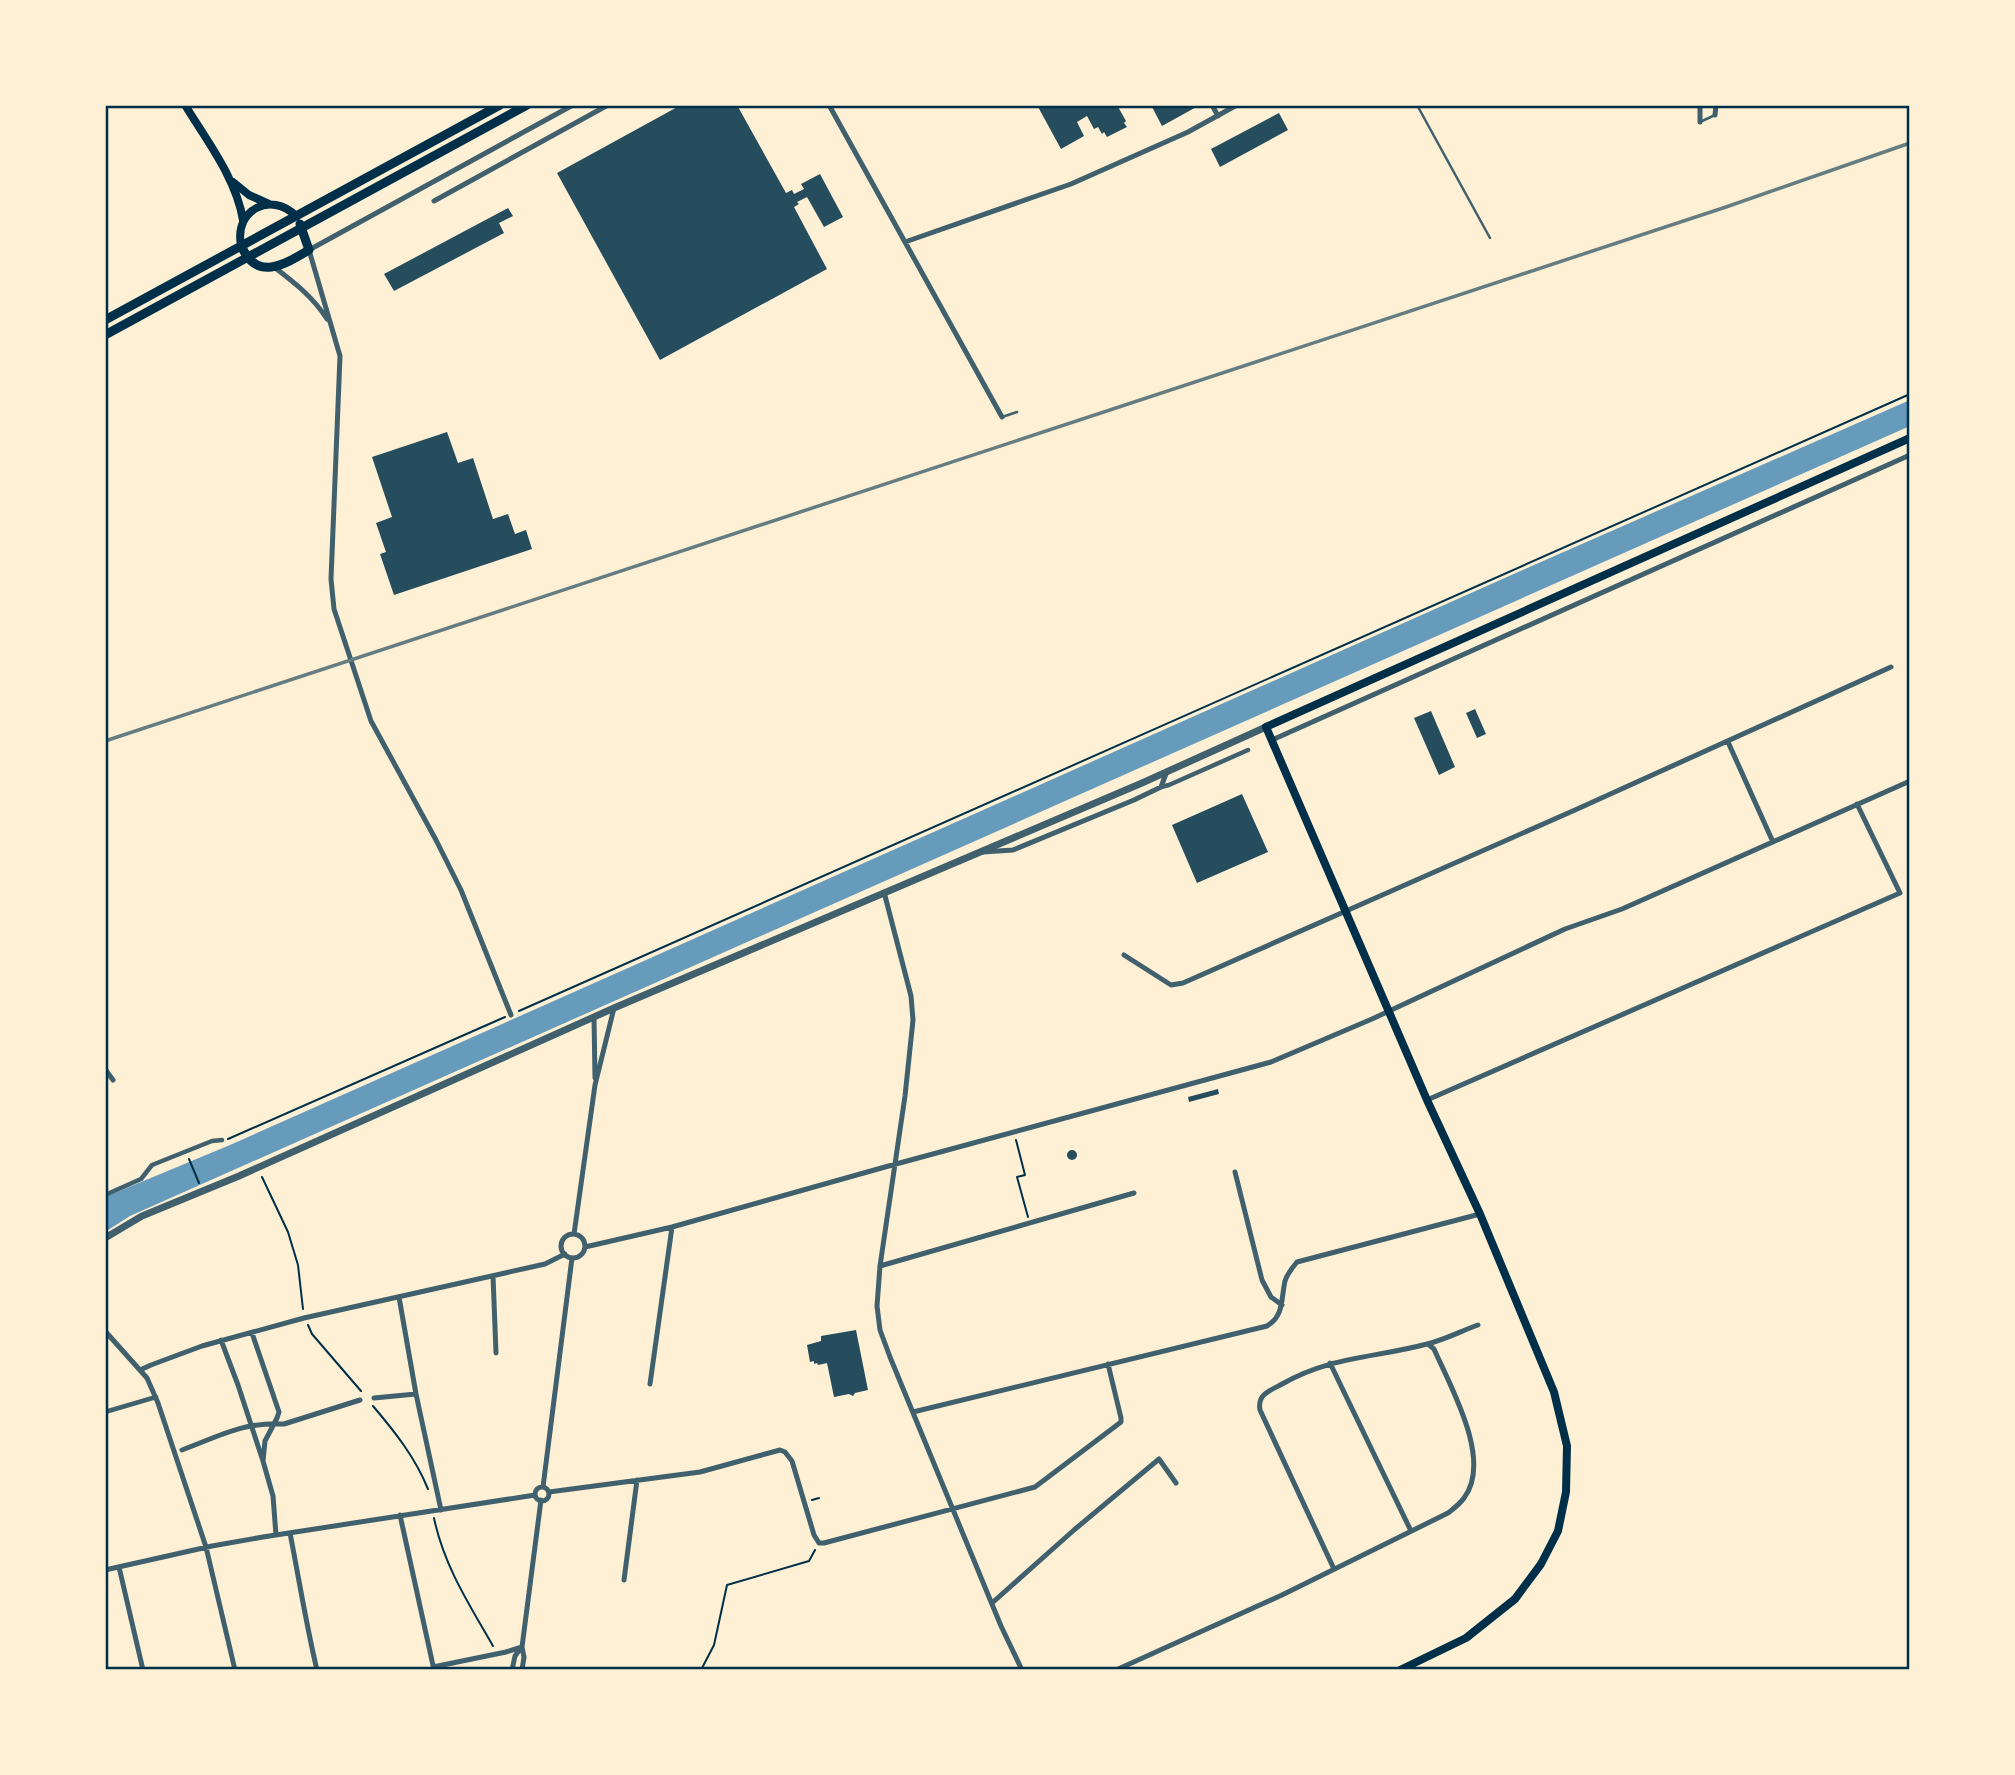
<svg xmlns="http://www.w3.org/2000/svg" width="2015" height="1775" font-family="Raleway,sans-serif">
	<rect width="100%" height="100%" fill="#fdf0d5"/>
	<path fill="#669bbc" d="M 1910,400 L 1910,426 L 130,1216 L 105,1232 L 105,1197 L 230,1145 L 1534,565 Z"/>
	<path fill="#264d5e" d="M 681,105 L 737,105 L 786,193 L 792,190 L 794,194 L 804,189 L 801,184 L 820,174 L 843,217 L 824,227 L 807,197 L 797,202 L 799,204 L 794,207 L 827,269 L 660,360 L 557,173 Z
		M 1037,105 L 1117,105 L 1126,121 L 1124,123 L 1127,127 L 1107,137 L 1104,132 L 1102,134 L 1098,127 L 1094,129 L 1087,116 L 1077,122 L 1084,136 L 1061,149 Z
		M 1151,105 L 1200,105 L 1162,126 Z
		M 1279,113 L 1288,130 L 1220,167 L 1211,149 Z
		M 508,208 L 513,216 L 499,223 L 504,233 L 394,291 L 384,274 Z
		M 447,432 L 458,463 L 473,458 L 493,519 L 508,514 L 515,534 L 526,530 L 532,549 L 394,595 L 380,554 L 386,552 L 376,523 L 392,517 L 372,457 Z
		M 1475,709 L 1486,734 L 1477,738 L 1466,713 Z
		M 1431,711 L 1455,767 L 1439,775 L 1414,718 Z
		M 1242,794 L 1268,852 L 1197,883 L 1172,825 Z
		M 1218,1089 L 1219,1094 L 1189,1102 L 1188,1097 Z
		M1067 1155a5 5 0 1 1 10 0a5 5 0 1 1-10 0Z
		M 856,1330 L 868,1390 L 855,1393 L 853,1396 L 849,1394 L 834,1397 L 827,1363 L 818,1365 L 817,1363 L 814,1364 L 814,1361 L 810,1362 L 807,1345 L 821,1341 L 821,1336 Z"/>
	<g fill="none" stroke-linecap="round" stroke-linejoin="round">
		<path stroke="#003049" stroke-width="2" d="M 519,1011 L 1910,394
			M 228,1139 L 505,1017
			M 1016,1140 L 1025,1175 L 1017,1177 L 1028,1217
			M 189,1159 L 199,1183
			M 262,1177 L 288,1232 L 298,1265 L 303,1309
			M 308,1325 L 312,1334 L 361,1391
			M 373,1406 C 395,1432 415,1457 428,1489
			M 812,1500 L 819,1498
			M 434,1518 C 444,1566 469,1604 493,1646
			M 701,1670 L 714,1645 L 727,1585 L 809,1561 L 815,1550"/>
		<path stroke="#3f606c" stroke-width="2.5" d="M 1417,105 L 1490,238
			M 1700,122 L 1715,115
			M 1002,417 L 1017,412"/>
		<path stroke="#3f606c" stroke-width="4.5" d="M 1161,787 L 1169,785 L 1248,750
			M 105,1195 L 141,1179 L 152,1165 L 212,1141 L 222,1140
			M 105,1412 L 156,1397"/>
		<path stroke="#3f606c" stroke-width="5" d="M 829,105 L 1002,417
			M 1212,105 L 1218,116
			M 1715,115 L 1716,105
			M 1700,122 L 1700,105
			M 434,201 L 608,105
			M 905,242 L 1071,184 L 1188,132 L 1237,105
			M 274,267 C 295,283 313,297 327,319
			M 1272,740 L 1910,455
			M 1728,742 L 1773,842
			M 983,852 L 1013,850 L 1134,800 L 1161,787 L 1167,771
			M 884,892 L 911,996 L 913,1020 L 905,1096 L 880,1266 L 877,1306 L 880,1330 L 890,1357 L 1001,1626 L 1022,1670
			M 1124,955 L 1171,985 L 1183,983 L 1575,810 L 1891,667
			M 511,1015 L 461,890 L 436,840 L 371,721 L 334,609 L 331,579 L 340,356 L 309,250 L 573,105
			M 594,1017 L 595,1078
			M 105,1069 L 113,1080
			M 1427,1100 L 1900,893 L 1857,804
			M 1235,1172 L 1262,1280 L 1271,1297 L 1282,1305
			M 574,1234 L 595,1085 L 614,1008
			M561 1246a12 12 0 1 1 24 0a12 12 0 1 1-24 0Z
			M 585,1247 L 672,1227 L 885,1167 L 1271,1062 L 1372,1019 L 1565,929 L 1622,909 L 1910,781
			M 880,1266 L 1134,1193
			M 493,1276 L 496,1353
			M 399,1297 L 416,1394 L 441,1510
			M 105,1331 L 147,1378 L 158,1403 L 206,1547 L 235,1670
			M 221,1340 L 238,1385 L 263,1461 L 265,1441 L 277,1418 L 279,1412 L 252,1333
			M 1330,1363 L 1411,1531
			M 140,1370 L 151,1365 L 202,1346 L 304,1318 L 545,1264 L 565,1254
			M 650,1384 L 672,1227
			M 374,1398 L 416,1394
			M 913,1412 L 1267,1326 C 1284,1316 1281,1299 1285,1281 C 1287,1274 1292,1268 1297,1262 L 1480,1214
			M 182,1450 C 217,1437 246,1421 284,1424 L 360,1400
			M 263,1461 L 273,1496 L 276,1535
			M 543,1487 L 572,1258
			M535 1494a7 7 0 1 1 14 0a7 7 0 1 1-14 0Z
			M 549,1492 L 700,1472 L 780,1450 L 785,1452 L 792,1461 L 814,1535 L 819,1543 L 824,1543 L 1035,1487 L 1121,1422 L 1121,1418 L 1108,1364
			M 400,1515 L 434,1670
			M 290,1533 C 299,1579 306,1624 317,1670
			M 119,1567 L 143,1670
			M 1334,1569 L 1260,1410 C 1257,1394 1270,1391 1282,1384 C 1331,1356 1375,1358 1427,1344 C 1444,1340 1461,1331 1478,1325
			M 105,1570 L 212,1546 L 263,1537 L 535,1495
			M 624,1580 L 637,1480
			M 992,1603 L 1074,1530 L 1159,1459 L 1176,1483
			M 433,1667 L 506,1652 L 522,1647
			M 512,1670 L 515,1656 L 520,1649
			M 522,1670 L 524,1657 L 522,1647 L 541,1500
			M 1116,1670 L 1282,1595 L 1448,1513 C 1453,1509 1460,1504 1464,1498 C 1493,1460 1450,1386 1434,1349 L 1428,1344"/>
		<path stroke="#3f606c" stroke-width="7" d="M 105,1238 L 142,1216 L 239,1176 L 614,1008 L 1142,783 L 1266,727"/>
		<path stroke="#003049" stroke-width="8" d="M 185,105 C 207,141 236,178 243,220
			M 233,182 L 249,195 L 269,204
			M 241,245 C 234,210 271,191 296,216
			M 1400,1670 L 1466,1638 L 1515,1599 L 1541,1564 L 1558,1531 L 1566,1492 L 1567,1446 L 1554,1392 L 1480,1214 L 1427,1100 L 1266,727 L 1910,438"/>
		<path stroke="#003049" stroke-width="9" d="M 241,245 C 256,282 284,265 309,250 L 300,224
			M 105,320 L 500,105
			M 105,335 L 527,105"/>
		<path stroke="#657d81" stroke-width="3.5" d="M 105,741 L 1726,207 L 1910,143"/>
	</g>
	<rect width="2015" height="1775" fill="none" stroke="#fdf0d5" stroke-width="214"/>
	<rect x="107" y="107" width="1801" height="1561" fill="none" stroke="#003049" stroke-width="2.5"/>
</svg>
